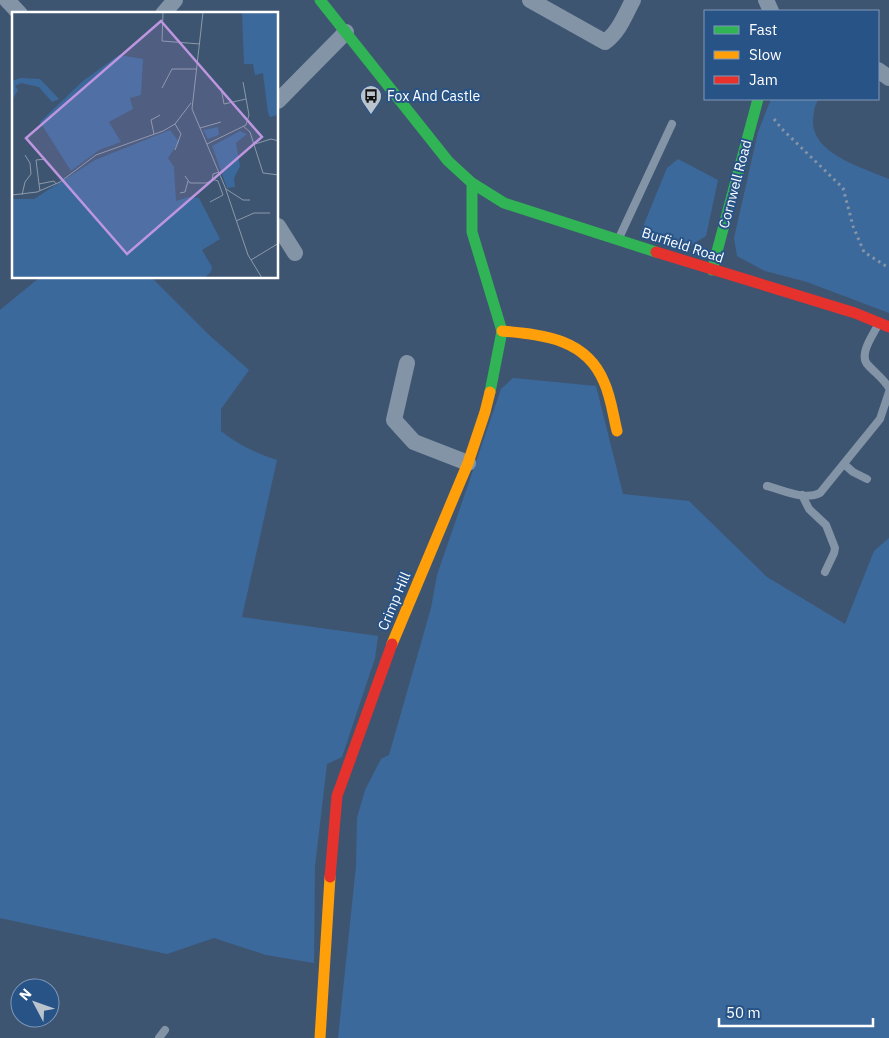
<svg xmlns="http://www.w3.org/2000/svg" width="889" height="1038" font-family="'IBM Plex Sans',sans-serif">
	<rect width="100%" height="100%" fill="#3e5571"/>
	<path fill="#3c699c" d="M 771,99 L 819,99 C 814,105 814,112 813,121 C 812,154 864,168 889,179 L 889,313 L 807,282 L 765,271 L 737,256 L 734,238 L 758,132 Z
		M 678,159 L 718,180 L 706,236 L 691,245 L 640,234 L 667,168 Z
		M 39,278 L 152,278 L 209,335 L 249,370 L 221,409 L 221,431 C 240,446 254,452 277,460 L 242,617 L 378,636 L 375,658 L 342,757 L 327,764 L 315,866 L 314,963 L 266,955 L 214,938 L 167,954 L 0,918 L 0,310 Z
		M 513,378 L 596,386 L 623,494 L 689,501 L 767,577 L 845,624 L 874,551 L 889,538 L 889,1038 L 338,1038 L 356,866 L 357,818 L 365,790 L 381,759 L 389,755 L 431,608 L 437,575 L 501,389 Z"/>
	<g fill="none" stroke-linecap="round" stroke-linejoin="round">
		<path stroke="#8494a7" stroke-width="3" stroke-dasharray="2.5 4" stroke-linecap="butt" d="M 774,119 L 782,129 L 843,188 L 853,226 L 864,252 L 889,268"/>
		<path stroke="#8494a7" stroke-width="8" d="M 619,238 L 672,124
			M 878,325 C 873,335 858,355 868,365 C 875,373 883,378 889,388
			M 844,464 L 853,472 L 867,479
			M 767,486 C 783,490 804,501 820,493 L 880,419 L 889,392
			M 802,495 L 809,509 L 826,525 L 835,548 L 834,553 L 825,572
			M 159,1038 L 165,1030"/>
		<path stroke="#8494a7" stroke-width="16" d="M 7,0 L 20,14
			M 530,0 L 605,42 C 619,32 625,15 633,0
			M 766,0 L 771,11
			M 163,14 L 175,0
			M 878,70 L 889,78
			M 278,101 L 346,32
			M 278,226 L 295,253
			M 407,363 L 394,420 L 414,442 L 468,463"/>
		<path stroke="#30b455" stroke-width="11" d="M 320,0 L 448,161 L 472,183 L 504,203 L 656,252
			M 472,183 L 472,232 L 502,331 L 490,392
			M 712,270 L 758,99"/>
		<path stroke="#ff9f0a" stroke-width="11" d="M 502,331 C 543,335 586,338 604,382 C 611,397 613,415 617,431
			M 392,644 L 468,463 L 485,412 L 490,392
			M 320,1038 L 330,877"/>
		<path stroke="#e5322d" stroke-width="11" d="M 656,252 L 855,313 L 889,327
			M 330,877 L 337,796 L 392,644"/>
	</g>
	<defs>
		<g id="bus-pin" transform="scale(1.125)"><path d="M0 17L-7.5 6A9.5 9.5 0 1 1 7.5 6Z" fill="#bbc4cd" stroke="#285387"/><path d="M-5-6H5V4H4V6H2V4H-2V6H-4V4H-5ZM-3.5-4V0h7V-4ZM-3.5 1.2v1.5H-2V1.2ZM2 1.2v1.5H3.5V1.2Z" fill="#111"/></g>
	</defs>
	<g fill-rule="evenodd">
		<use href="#bus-pin" x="371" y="96"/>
	</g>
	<g text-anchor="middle" stroke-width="4" stroke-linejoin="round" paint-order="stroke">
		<g font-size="14" fill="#fff" stroke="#285387" text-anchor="start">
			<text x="387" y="101">Fox And Castle</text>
		</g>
		<g font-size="14" fill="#fff" stroke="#285387">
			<text transform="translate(735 184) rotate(-75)" y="5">Cornwell Road</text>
			<text transform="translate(683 245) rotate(18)" y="5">Burfield Road</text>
			<text transform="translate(394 601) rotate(-67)" y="5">Crimp Hill</text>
		</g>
	</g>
	<g transform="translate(12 12)">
		<rect width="266" height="266" fill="#3e5571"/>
		<path d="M 230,0 L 266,0 L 267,102 L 262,104 L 258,105 L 256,101 L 251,61 L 243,63 L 241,52 L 232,52 ZM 107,43 L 131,47 L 129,83 L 118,86 L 121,97 L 97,110 L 109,130 L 87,138 L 59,159 L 28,110 L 71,69 ZM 8,66 L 28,67 L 47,87 L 40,90 L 27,75 L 9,71 L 3,74 L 6,78 L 0,88 L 0,69 ZM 206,115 L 207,123 L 196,127 L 191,118 ZM 158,118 L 167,130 L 156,146 L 162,155 L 164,189 L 177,185 L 187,186 L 208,227 L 190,238 L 200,255 L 199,260 L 192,266 L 0,266 L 0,187 L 22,187 L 83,148 ZM 228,119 L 235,122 L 224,131 L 228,154 L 222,166 L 223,175 L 215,176 L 200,134 Z" fill="#3c699c"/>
		<path fill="none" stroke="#8b99aa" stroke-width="1" d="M 151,0 L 150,29 L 188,32M 191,0 L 180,97 L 213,175 L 236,243 L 250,266M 150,76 L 160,57 L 184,57M 209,76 L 212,92 L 234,87M 163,112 L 169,122 L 163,138M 231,114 L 238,120 L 251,161 L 267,163M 188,116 L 209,110M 142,122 L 139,108 L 148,103M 195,132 L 234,113 L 237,103 L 231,70M 240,133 L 259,127 L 267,129M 173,164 L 178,171 L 194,171 L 200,169 L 201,162 L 207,160M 27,172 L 24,148 L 34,147M 214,177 L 231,188 L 238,188M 28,179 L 27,172 L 42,169 L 44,172M 168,181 L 173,180 L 176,169M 0,183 L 25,180 L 48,170 L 84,143 L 151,119 L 163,112 L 179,91M 10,183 L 13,170 L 19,162 L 18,151 L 13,143M 198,190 L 211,183 L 206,169 L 200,167M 224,209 L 242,201 L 258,201M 239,248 L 267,231"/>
		<path fill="#bd96df" fill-opacity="0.15" stroke="#bd96df" stroke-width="2.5" d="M 149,9 L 250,125 L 115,242 L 14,126 Z"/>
		<rect width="266" height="266" fill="none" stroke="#fff" stroke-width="2.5"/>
	</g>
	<rect x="704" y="10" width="175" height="90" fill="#285387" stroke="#7e98b7"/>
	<rect x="714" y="26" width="25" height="8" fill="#30b455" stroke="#7e98b7"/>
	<text x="749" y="35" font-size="15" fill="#ffffff">Fast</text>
	<rect x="714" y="51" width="25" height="8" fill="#ff9f0a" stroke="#7e98b7"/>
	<text x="749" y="60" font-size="15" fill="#ffffff">Slow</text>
	<rect x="714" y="76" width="25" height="8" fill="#e5322d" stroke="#7e98b7"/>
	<text x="749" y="85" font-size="15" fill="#ffffff">Jam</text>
	<g transform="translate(35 1003) rotate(311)"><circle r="24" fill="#285387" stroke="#7e98b7"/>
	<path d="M0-4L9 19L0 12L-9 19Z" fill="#bbc4cd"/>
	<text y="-8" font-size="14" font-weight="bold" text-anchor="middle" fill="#ffffff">N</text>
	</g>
	<path d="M719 1018v8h154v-8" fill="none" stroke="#ffffff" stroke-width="2.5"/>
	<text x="726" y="1018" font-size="15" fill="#ffffff" stroke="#285387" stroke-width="4" paint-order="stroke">50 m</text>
</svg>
